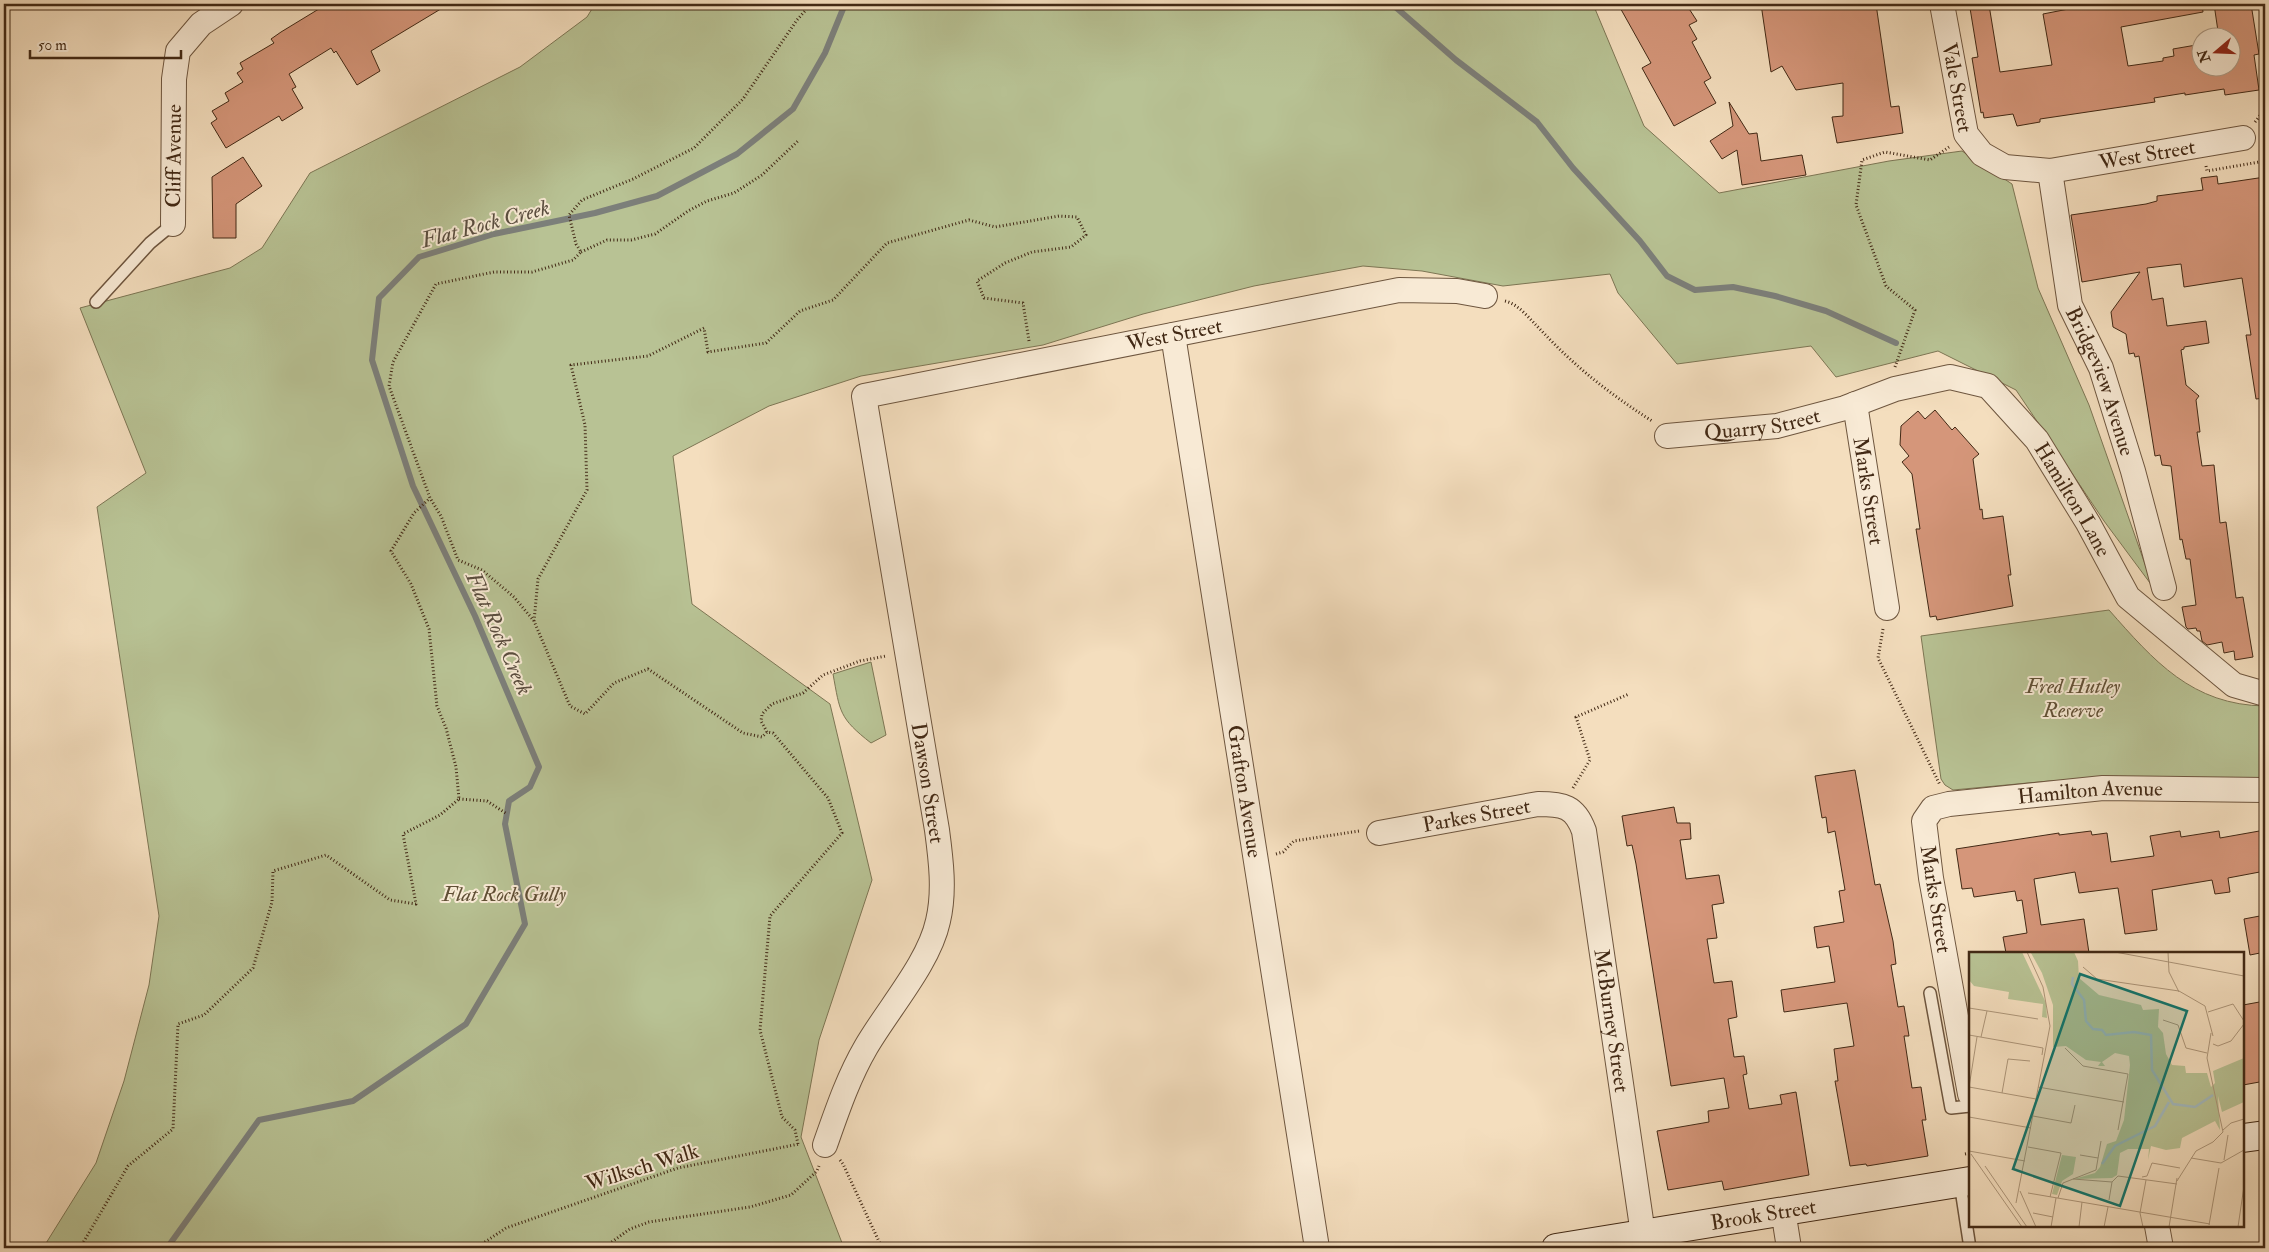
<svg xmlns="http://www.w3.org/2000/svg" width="2269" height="1252" font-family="'IM FELL Double Pica',serif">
	<rect width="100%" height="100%" fill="#f4debe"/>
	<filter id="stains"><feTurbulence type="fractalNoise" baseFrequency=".004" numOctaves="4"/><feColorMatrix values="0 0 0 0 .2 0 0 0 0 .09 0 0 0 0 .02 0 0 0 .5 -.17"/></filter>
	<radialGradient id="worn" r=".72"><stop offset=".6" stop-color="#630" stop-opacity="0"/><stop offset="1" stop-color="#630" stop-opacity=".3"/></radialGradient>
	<path fill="#b8c294" stroke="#7d7654" d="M 595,4 L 1593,4 L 1644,126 L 1719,193 L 1889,161 L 1962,151 L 2012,184 L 2038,288 L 2089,405 L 2153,587 L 2104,521 L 2016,390 L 1938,351 L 1836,377 L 1811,346 L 1677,364 L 1618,293 L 1610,274 L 1503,286 L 1422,271 L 1363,266 L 1254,286 L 1143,314 L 1043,345 L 861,376 L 769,406 L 673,456 L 692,604 L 830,704 L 872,880 L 819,1040 L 801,1137 L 844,1248 L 43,1248 L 96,1163 L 124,1081 L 149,985 L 159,916 L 97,507 L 146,473 L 80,308 L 230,268 L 262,248 L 310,173 L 520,67 L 587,17 Z
		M 2265,44 L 2265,84 L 2260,54 Z
		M 2109,610 C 2154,661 2192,705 2265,706 L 2265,779 L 2049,781 L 1953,790 L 1945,785 L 1941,779 L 1921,636 Z
		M 871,662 L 886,735 L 871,743 C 839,718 840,712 833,674 Z"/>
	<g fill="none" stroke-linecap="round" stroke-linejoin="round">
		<path stroke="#7c7f7a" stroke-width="6" d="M 1392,4 L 1456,60 L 1537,122 L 1573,168 L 1640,241 L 1667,276 L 1695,290 L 1733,287 L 1775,296 L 1826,311 L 1896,343
			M 167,1248 L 259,1120 L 353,1101 L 466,1024 L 525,924 L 505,824 L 509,801 L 530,787 L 539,767 L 475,616 L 413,486 L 372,360 L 379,298 L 419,257 L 494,234 L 595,213 L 657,196 L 737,154 L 793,109 L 825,53 L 845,4"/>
	</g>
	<path fill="#d5967a" stroke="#422915" d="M 327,4 L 449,4 L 371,51 L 380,71 L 357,85 L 336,51 L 334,53 L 331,48 L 289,74 L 296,87 L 292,89 L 303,108 L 282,121 L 279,116 L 226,148 L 211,123 L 217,119 L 212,111 L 229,101 L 225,93 L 243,82 L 237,73 L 243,69 L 240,63 L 274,43 L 271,39 L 281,32 Z
		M 1618,4 L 1686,4 L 1697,21 L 1689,25 L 1697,39 L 1692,42 L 1711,78 L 1704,82 L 1716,103 L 1674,126 L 1642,68 L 1651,63 Z
		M 1761,4 L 1876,4 L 1891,107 L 1899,106 L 1903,133 L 1837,143 L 1832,117 L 1843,116 L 1843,83 L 1796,90 L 1782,66 L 1771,72 Z
		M 2094,4 L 2202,4 L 2203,12 L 2121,27 L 2128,66 L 2163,61 L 2163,58 L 2174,56 L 2173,49 L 2202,44 L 2202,68 L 2232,68 L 2232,38 L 2219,38 L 2214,4 L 2251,4 L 2259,54 L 2254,55 L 2259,90 L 2225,95 L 2224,89 L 2185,95 L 2185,93 L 2154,98 L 2155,102 L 2040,119 L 2040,122 L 2017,126 L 2013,114 L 1984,118 L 1983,112 L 1981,113 L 1972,58 L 1978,57 L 1970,8 L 1989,5 L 2000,72 L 2052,65 L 2043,14 Z
		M 1729,102 L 1749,134 L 1757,133 L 1761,161 L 1802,155 L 1806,175 L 1742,185 L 1737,150 L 1722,159 L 1710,141 L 1733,126 Z
		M 243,157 L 262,186 L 236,204 L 236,238 L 213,238 L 212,177 Z
		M 2217,176 L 2218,184 L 2265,177 L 2265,398 L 2256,399 L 2246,335 L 2251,335 L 2242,278 L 2184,287 L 2181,264 L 2147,268 L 2152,300 L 2163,298 L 2167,326 L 2206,321 L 2209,343 L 2184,347 L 2184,349 L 2181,350 L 2186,385 L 2199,396 L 2196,400 L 2200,432 L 2197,432 L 2202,466 L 2214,465 L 2220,523 L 2226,522 L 2236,598 L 2243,597 L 2253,657 L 2235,660 L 2234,651 L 2224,653 L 2222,642 L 2207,645 L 2202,641 L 2200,631 L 2197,631 L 2196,628 L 2188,629 L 2186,627 L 2182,607 L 2196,605 L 2190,559 L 2186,559 L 2182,539 L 2180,540 L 2171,466 L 2162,465 L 2160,455 L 2155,456 L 2139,356 L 2135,357 L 2134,353 L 2129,354 L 2126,334 L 2113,327 L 2111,312 L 2140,272 L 2082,282 L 2071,215 L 2146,204 L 2157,201 L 2157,196 L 2203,190 L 2201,178 Z
		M 1935,410 L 1952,430 L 1955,427 L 1979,454 L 1973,459 L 1980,510 L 1982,509 L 1983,519 L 2003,516 L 2011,575 L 2008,575 L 2013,606 L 1937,620 L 1936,616 L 1930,617 L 1916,529 L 1920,529 L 1912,474 L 1902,462 L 1909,456 L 1900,445 L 1901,426 L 1918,411 L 1925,419 Z
		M 1855,770 L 1875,885 L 1880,884 L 1893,941 L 1896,964 L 1891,965 L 1898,1007 L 1904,1006 L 1909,1036 L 1904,1036 L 1912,1088 L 1921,1087 L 1926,1120 L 1922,1120 L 1928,1156 L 1867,1166 L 1866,1164 L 1850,1166 L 1835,1081 L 1838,1081 L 1834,1049 L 1854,1046 L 1847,1003 L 1784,1012 L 1781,990 L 1835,982 L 1829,946 L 1817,948 L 1814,927 L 1844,922 L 1839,891 L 1845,890 L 1835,831 L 1828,833 L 1826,817 L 1822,818 L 1815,776 Z
		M 1674,807 L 1677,823 L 1690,823 L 1691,839 L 1680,840 L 1686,879 L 1719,875 L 1724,903 L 1712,905 L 1717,938 L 1707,939 L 1714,983 L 1732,981 L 1737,1017 L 1728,1019 L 1734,1057 L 1744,1056 L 1747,1074 L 1743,1075 L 1749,1109 L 1782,1104 L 1780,1095 L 1796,1092 L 1809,1175 L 1724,1190 L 1722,1181 L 1668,1190 L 1657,1131 L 1709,1122 L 1708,1111 L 1729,1108 L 1724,1078 L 1671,1086 L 1636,864 L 1632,845 L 1627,846 L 1622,816 Z
		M 2265,830 L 2265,871 L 2228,878 L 2230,892 L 2215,894 L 2212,880 L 2152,890 L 2157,930 L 2125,934 L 2118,888 L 2079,893 L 2075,872 L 2034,879 L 2041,925 L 2084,919 L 2089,953 L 2006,953 L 2003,937 L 2027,933 L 2022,900 L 2017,901 L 2015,891 L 1974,897 L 1972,888 L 1962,889 L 1956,849 L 2059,833 L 2059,835 L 2091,831 L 2092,835 L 2107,833 L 2111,862 L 2154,856 L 2150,836 L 2180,831 L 2181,837 L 2219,831 L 2220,838 Z
		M 2265,915 L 2265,952 L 2250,955 L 2244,919 Z
		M 2265,1001 L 2265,1081 L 2243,1085 L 2243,1005 Z"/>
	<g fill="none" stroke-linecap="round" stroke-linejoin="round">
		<g stroke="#6e563f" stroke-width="14">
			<path id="lane" d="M 96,302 L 150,243 L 173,224
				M 1930,993 L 1951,1108 L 1970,1106
				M 1960,1183 L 1970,1248"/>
		</g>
		<g stroke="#6e563f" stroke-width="26">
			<g id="street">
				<path id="s1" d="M 1942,4 L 1966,134 L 1982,154 L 2005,167 L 2050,171 L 2243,138"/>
				<path id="s2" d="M 2050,171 L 2070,305 L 2101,368 L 2133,471 L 2164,588"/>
				<path id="s3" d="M 173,224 L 174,79 L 178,51 L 201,24 L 231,4"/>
				<path id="s4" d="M 1173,335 L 1317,1248"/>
				<path id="s5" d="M 1855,404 L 1887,608"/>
				<path id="s6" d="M 1667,436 L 1777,426 L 1845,408 L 1895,389 L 1950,377 L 1988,386 L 2037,440 L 2088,523 L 2128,597 L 2234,685 L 2265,694"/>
				<path id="s7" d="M 1379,833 L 1538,804 C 1563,804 1575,806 1584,831 L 1643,1234"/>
				<path id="s8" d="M 1970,1094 L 1931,878 L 1924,821 L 1933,808 L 1949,804 L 2103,788 L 2265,790"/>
				<path id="s9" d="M 825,1145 C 837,1111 848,1078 866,1047 C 888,1009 929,963 938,921 C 945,892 941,860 937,830 L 864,396 L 1399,290 L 1457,291 L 1485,296"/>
				<path d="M 1783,1210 L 1789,1248"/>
				<path d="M 2157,1226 L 2161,1248"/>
			</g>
		</g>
		<g stroke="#422915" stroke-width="30">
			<g id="secondary">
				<path d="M 2243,1138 L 2265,1135"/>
				<path id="s10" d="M 1556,1248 L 1970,1181"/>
			</g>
		</g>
		<path stroke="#422915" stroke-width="3" stroke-dasharray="1 2.5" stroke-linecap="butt" d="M 2255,122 L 2265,109
			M 2206,166 L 2207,171 L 2265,161
			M 581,252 L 607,240 L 631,240 L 655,234 L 688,211 L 707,201 L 734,193 L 762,175 L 799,140
			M 1505,301 C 1518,304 1528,317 1537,326 C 1574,366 1607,392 1652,421
			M 1895,367 L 1915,310 L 1886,286 L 1856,205 L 1862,160 L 1885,152 L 1930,160 L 1949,147
			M 534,621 L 538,579 L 587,490 L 585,425 L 571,365 L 648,356 L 704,328 L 708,352 L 766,343 L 800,311 L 833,300 L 887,243 L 969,220 L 995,227 L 1059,216 L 1077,217 L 1086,235 L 1071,247 L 1032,252 L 1005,263 L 977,281 L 984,298 L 1023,303 L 1029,341
			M 1883,629 L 1878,658 L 1940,785
			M 767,732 L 761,721 L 762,714 L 772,704 L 803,693 L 823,675 L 860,661 L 886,656
			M 1573,788 L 1590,760 L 1576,717 L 1629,694
			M 459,799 L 487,801 L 507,814
			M 1276,854 L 1283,852 L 1294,841 L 1359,831
			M 798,1144 L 795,1130 L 782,1117 L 760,1030 L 770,916 L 842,833 L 828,798 L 773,733 L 767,732 L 762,737 L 743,733 L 648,669 L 614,683 L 585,714 L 570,706 L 534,621 L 514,597 L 482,570 L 458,560 L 441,516 L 430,498 L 389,386 L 393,362 L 436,284 L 494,272 L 532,272 L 573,260 L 581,252 L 576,244 L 569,215 L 582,200 L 633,179 L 694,148 L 743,99 L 797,20 L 811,4
			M 1965,1154 L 1970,1153
			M 840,1160 L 843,1164 L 882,1248
			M 80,1248 L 128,1166 L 173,1129 L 178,1024 L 204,1015 L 253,968 L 272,902 L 273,871 L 326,855 L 390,900 L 416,904 L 403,834 L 440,815 L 459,799 L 456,767 L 446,728 L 437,706 L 429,629 L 411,584 L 391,551 L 414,513 L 430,498
			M 476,1248 L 506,1228 L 678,1168 L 799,1144
			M 603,1248 L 630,1229 L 649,1222 L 750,1207 L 791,1195 L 817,1171 L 819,1166"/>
		<use href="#lane" stroke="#f8ead5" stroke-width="11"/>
		<use href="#street" stroke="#f8ead5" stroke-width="24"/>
		<use href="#secondary" stroke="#f8ead5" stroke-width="28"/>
	</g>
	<g text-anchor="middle" stroke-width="4" stroke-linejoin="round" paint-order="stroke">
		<g font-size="21" fill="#422915" stroke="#f8ead5">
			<text dy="7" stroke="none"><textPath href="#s1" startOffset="85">Vale Street</textPath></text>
			<text dy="7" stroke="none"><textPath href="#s1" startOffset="328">West Street</textPath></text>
			<text dy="7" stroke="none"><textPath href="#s3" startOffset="68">Cliff Avenue</textPath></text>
			<text dy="7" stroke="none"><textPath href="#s9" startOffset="1100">West Street</textPath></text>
			<text dy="7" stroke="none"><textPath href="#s2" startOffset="218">Bridgeview Avenue</textPath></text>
			<text dy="7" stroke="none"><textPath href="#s6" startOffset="96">Quarry Street</textPath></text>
			<text dy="7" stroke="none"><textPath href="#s5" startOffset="88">Marks Street</textPath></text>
			<text dy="7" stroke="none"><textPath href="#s6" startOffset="472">Hamilton Lane</textPath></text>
			<text transform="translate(928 783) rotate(81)" y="7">Dawson Street</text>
			<text dy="7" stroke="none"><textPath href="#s4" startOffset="462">Grafton Avenue</textPath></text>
			<text dy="7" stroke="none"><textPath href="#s8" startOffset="451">Hamilton Avenue</textPath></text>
			<text dy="7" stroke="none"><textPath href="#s7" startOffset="99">Parkes Street</textPath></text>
			<text transform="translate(1936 899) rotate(81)" y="7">Marks Street</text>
			<text dy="7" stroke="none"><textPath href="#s7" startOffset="412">McBurney Street</textPath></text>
			<text transform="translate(642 1167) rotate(-17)" y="7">Wilksch Walk</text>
			<text dy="7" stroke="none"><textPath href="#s10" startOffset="210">Brook Street</textPath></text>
		</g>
		<g font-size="21" font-style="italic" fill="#604f35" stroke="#f8ead5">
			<text x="2073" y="693">Fred Hutley<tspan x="2073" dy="24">Reserve</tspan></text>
			<text x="504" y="901">Flat Rock Gully</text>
		</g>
		<g font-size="22" font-style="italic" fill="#5a4d3f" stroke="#f8ead5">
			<text transform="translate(485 223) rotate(-15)" y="8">Flat Rock Creek</text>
			<text transform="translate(500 633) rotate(66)" y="8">Flat Rock Creek</text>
		</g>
	</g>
	<g transform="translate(1969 952)">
		<rect width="275" height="275" fill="#f4debe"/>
		<path d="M 53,0 L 77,51 L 78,66 L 73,65 L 74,52 L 39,47 L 40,40 L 5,34 L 0,28 L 0,1 ZM 105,0 L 109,9 L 110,26 L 130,43 L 172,53 L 174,58 L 190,57 L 189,75 L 194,81 L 197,102 L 203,113 L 216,114 L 217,121 L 238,121 L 242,135 L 246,131 L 244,119 L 275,106 L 275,150 L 253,160 L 249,144 L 251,178 L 246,169 L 213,186 L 211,196 L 197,198 L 182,194 L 179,208 L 180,197 L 159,197 L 151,201 L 148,223 L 143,226 L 105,227 L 126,221 L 131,215 L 138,192 L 147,189 L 155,168 L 161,113 L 160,104 L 146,101 L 133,110 L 136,114 L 129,114 L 132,110 L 117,108 L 97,94 L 84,95 L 84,53 L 73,21 L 62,1 ZM 93,203 L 107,205 L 104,222 L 93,229 L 88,243 L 83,242 Z" fill="#b8c294"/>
		<path fill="none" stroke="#a2b9bd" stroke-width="2.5" d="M 104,25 L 103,32 L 115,48 L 117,69 L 124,77 L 133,78 L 137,83 L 165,80 L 182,83 L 183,118 L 204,152 L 226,155 L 244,143M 133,212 L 146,194 L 186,174 L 200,150"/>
		<path fill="none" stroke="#ad967a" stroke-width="1" d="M 146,0 L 275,24M 199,0 L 200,20 L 210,40M 114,15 L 128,27 L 210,39M 210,39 L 236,54 L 244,84M 0,56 L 69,67M 239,60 L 264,52 L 275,69M 194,68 L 209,73 L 217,96 L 238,101M 0,83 L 74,96 L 73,103M 12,85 L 18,59M 244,92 L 249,94 L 262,89 L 275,72M 96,96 L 114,114 L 159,122 L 149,178M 0,135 L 67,147M 0,135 L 8,85M 69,135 L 155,150M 33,141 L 39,107 L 61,109M 64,164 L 102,171 L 106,153M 0,165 L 62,176M 254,178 L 262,171 L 275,167M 59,195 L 92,201 L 81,245M 0,199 L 56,209M 2,202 L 53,275M 111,203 L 129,206M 222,206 L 252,211 L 275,198M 255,208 L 259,183M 16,214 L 58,275M 173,225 L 178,224 L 183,211 L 211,216M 104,227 L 143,230M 208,229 L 227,199 L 244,190 L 254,180 L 238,106 L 242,81M 51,239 L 67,275M 59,241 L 241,272M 89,246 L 94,231 L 127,218 L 132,189M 140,248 L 143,230 L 149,224 L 208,232M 47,251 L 81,74 L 74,35 L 58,0M 64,261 L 84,265M 240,273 L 250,216M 82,275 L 87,246M 110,275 L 113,250M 135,275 L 139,255M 174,275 L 171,261 L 177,228M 200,275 L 208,226M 269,275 L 275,234"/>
		<path fill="#0f766e" fill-opacity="0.15" stroke="#0f766e" stroke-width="2.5" d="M 111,22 L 218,59 L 151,254 L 44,217 Z"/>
		<rect width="275" height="275" fill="none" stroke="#422915" stroke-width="2.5"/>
	</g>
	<rect width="2269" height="1252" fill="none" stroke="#f4debe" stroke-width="20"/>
	<rect x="5" y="5" width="2259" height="1242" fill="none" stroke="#422915" stroke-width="2.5"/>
	<rect x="10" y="10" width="2249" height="1232" fill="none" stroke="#422915"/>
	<g transform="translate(2216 52) rotate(251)"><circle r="24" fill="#f8ead5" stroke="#af9d88"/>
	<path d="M0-4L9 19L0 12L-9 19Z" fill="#8f2418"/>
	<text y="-8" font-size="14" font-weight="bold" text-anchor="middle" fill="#422915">N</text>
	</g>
	<path d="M30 50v8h151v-8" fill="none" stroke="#422915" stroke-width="2.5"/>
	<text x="38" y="50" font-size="15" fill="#422915" stroke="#f8ead5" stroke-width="4" paint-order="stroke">50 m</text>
	<rect width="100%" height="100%" filter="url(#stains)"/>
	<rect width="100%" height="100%" fill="url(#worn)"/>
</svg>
